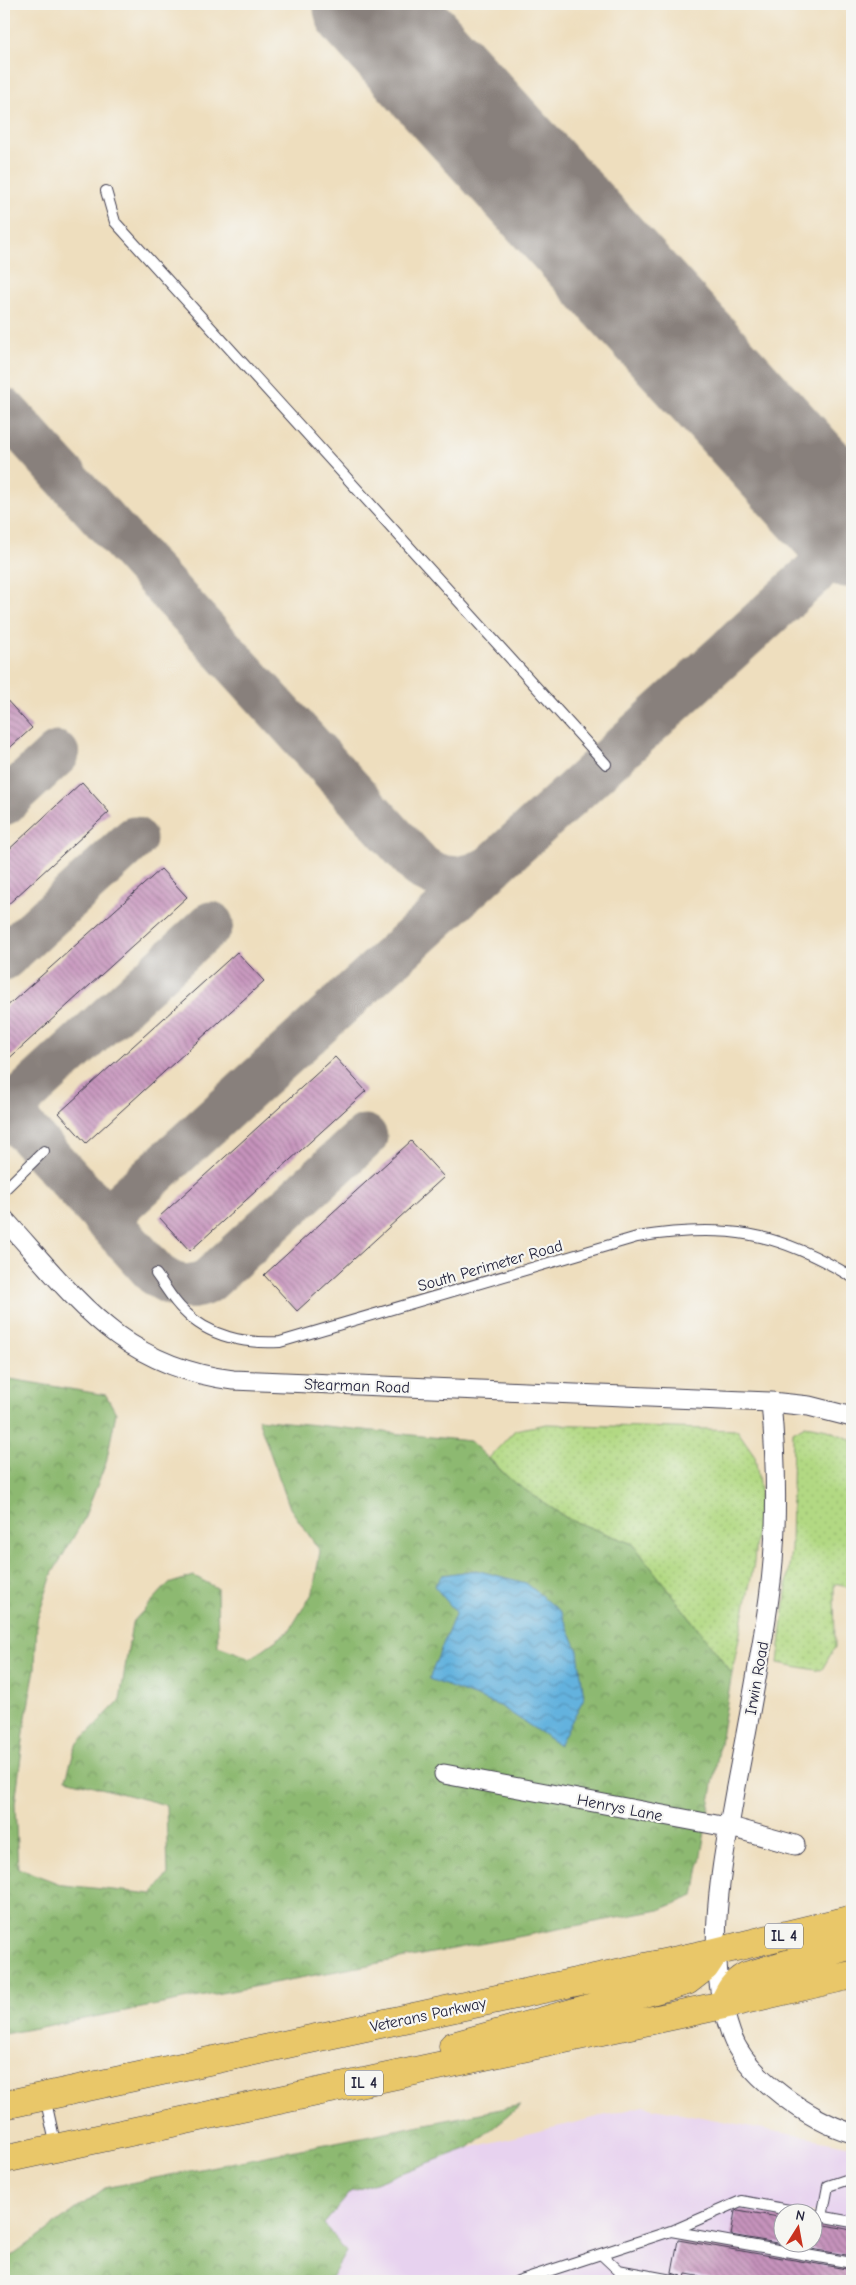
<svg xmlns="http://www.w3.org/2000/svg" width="856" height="2285" font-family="'Comic Neue',sans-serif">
	<defs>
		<pattern id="grass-dots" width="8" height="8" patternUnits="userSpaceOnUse" patternTransform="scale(1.25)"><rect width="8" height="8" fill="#b2d983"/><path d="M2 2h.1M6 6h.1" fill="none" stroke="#99ba72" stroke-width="1.8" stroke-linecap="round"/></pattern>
		<pattern id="forest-crowns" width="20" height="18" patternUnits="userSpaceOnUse" patternTransform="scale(1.25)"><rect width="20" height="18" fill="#8db971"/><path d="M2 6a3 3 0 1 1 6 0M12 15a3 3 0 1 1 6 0" fill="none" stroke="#73965e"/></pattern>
		<pattern id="water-waves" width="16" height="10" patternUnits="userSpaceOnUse" patternTransform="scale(1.25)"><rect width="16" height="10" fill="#64b2de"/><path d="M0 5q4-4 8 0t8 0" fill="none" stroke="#5290b5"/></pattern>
		<pattern id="building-back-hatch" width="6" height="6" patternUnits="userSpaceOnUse" patternTransform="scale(1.25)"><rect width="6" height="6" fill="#c693bc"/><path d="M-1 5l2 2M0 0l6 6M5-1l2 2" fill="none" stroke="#a0789a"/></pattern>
	</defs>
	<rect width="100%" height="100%" fill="#f6f6f2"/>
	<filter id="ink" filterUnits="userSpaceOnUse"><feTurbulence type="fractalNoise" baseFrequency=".02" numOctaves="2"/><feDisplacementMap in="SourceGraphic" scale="10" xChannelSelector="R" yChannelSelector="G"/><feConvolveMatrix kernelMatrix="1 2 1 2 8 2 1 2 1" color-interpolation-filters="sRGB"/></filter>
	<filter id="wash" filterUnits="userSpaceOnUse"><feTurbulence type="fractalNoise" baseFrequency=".0096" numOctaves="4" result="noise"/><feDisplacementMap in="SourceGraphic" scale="20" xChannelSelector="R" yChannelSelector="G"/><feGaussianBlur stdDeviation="1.12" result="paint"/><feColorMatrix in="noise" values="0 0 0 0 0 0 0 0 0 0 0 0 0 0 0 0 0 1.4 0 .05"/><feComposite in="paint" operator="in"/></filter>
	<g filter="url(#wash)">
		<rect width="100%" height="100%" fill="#eedebe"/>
		<path fill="#e7d2ef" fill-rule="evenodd" d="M 644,2106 L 852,2146 L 852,2281 L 329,2281 L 346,2252 L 323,2224 L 351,2192 L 468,2148 ZM 784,2212 L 814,2212 L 814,2242 L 784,2242 Z"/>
		<path fill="url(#grass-dots)" stroke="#6a7e5f" d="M 547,1424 L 737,1430 L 755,1456 L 760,1490 L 754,1563 L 732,1673 L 633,1544 L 568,1519 L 512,1481 L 489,1458 L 515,1430 Z
			M 805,1425 L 823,1428 L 852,1440 L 852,1588 L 834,1584 L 835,1647 L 821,1671 L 778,1663 L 791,1549 L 793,1432 Z"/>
		<path fill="url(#forest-crowns)" stroke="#586e56" d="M 4,1378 L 106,1395 L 116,1413 L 106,1463 L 83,1521 L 53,1572 L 37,1620 L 35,1669 L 26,1717 L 15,1804 L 18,1868 L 63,1885 L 153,1894 L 168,1874 L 166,1805 L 66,1779 L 76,1745 L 120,1700 L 132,1623 L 168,1584 L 194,1576 L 217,1588 L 218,1646 L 251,1658 L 289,1631 L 313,1592 L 320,1551 L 290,1508 L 258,1419 L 470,1441 L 512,1481 L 568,1519 L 633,1544 L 732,1673 L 694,1896 L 659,1910 L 4,2034 Z
			M 521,2105 L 468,2148 L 351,2192 L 324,2224 L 346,2252 L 329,2281 L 4,2281 L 4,2262 L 105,2188 Z"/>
		<path fill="url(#water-waves)" stroke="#436a8c" d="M 476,1570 L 526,1583 L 561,1612 L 578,1651 L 584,1698 L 559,1745 L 500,1706 L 429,1679 L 456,1612 L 434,1586 L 442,1575 Z"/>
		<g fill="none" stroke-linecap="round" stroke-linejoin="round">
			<path stroke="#88807c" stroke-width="45" d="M 4,410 L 420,866 C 444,884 467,881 492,867
				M 4,803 L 57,754
				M 4,958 L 134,839
				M 4,1107 L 156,1274 C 173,1287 189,1291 208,1281 L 365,1137
				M 7,1111 L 211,924
				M 105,1219 L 813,574 L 852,527"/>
			<path stroke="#88807c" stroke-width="112" d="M 369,4 L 852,532"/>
		</g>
		<g id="blocks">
			<path fill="url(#building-back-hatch)" d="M 4,697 L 32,728 L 4,753 Z
				M 82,782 L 109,812 L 4,908 L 4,854 Z
				M 161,869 L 187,897 L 4,1063 L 4,1009 Z
				M 237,952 L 264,981 L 86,1143 L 59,1113 Z
				M 335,1057 L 366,1091 L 190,1251 L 159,1217 Z
				M 411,1141 L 444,1177 L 297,1311 L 264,1275 Z
				M 738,2210 L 784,2218 L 784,2242 L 814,2242 L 814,2223 L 852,2230 L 852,2256 L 731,2235 L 735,2211 Z
				M 678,2240 L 852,2270 L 852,2281 L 728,2281 L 686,2274 L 684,2281 L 681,2276 L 672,2273 Z"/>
		</g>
	</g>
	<g filter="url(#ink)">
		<use href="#blocks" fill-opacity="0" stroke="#413e4f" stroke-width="1"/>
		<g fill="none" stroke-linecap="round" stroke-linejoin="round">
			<g stroke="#413e4f" stroke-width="12">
				<path id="service" d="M 106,191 L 115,222 L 606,764
					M 4,1190 L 44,1151
					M 156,1274 C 165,1286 173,1301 184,1311 C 209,1337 246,1344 280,1342 L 637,1237 C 724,1223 777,1231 852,1277
					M 45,2097 L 56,2147
					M 814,2215 L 852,2222
					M 822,2217 L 828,2186 L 852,2178
					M 672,2231 L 741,2201 L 800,2212
					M 601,2254 L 618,2270 L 677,2281
					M 518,2281 L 671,2231 L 852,2263"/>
			</g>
			<g stroke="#413e4f" stroke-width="21">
				<path id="minor" d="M 4,1219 C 76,1298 120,1366 233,1380 L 771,1402 L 809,1406 L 852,1417
					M 771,1402 C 777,1467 778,1533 769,1598 C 760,1663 747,1728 735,1792 C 721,1872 703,1954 731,2034 C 746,2077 811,2121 852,2133
					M 444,1774 L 738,1829 L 795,1845"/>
			</g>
			<g stroke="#413e4f" stroke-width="29">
				<path id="trunk" d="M 723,2005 C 729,1992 733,1983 746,1976 L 852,1945
					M 453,2046 L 687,1981 L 705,1967 L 715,1952
					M 4,2105 L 715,1952 L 852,1919
					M 4,2159 L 723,2005 L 852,1975"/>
			</g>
			<use href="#service" stroke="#fff" stroke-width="10"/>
			<use href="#minor" stroke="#fff" stroke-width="19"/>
			<use href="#trunk" stroke="#e9c769" stroke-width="28"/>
		</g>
	</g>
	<g text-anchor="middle" stroke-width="4.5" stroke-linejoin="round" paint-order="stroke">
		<g fill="#f6f6f2" stroke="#626272" stroke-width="1">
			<rect x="765" y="1923.5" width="38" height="25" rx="4"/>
			<rect x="345" y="2070.5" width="38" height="25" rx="4"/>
		</g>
		<g font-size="15" font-weight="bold" fill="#22223b">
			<text x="784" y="1941">IL 4</text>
			<text x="364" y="2088">IL 4</text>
		</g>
		<g font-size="16" fill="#22223b" stroke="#f6f6f2">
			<text transform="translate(490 1265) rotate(-16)" y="6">South Perimeter Road</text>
			<text transform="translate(357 1385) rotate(2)" y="6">Stearman Road</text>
			<text transform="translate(756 1678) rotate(-80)" y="6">Irwin Road</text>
			<text transform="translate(620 1807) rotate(11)" y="6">Henrys Lane</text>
			<text transform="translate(428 2014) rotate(-12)" y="6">Veterans Parkway</text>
		</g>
	</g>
	<rect width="856" height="2285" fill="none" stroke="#f6f6f2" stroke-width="20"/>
	<g transform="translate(798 2228) rotate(11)"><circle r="24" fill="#f6f6f2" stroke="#a1a1a9"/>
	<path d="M0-4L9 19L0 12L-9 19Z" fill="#c8321e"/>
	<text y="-8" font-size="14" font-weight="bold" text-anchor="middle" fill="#22223b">N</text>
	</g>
</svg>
